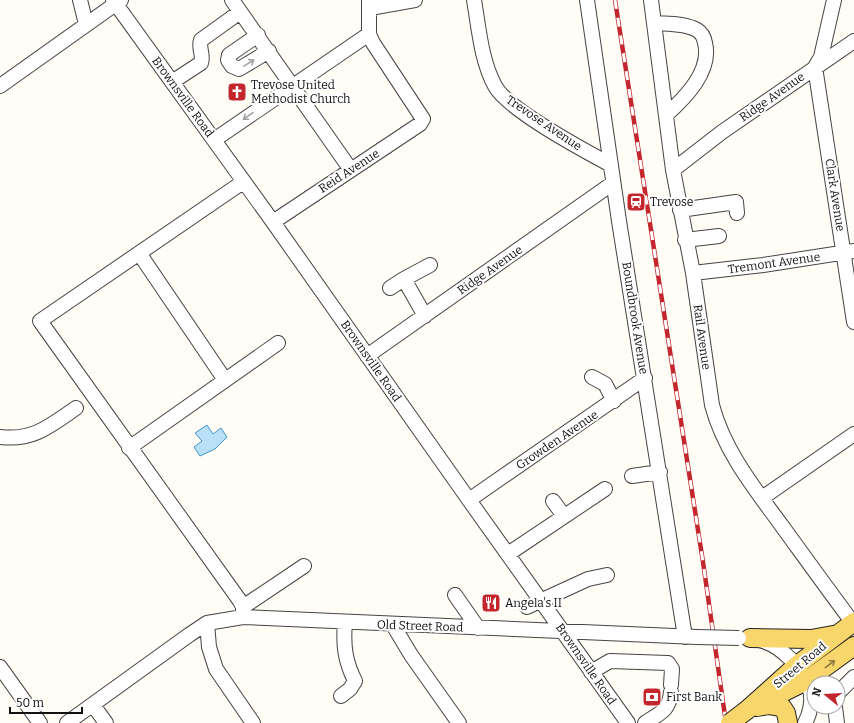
<svg xmlns="http://www.w3.org/2000/svg" width="854" height="723" font-family="Bitter,serif">
	<rect width="100%" height="100%" fill="#fffdf5"/>
	<path fill="#b9e0f7" stroke="#3f96cf" d="M 207,425 L 213,434 L 221,428 L 227,437 L 215,449 L 200,456 L 194,447 L 202,441 L 195,433 Z"/>
	<g fill="none" stroke-linecap="round" stroke-linejoin="round">
		<g stroke="#444" stroke-width="16">
			<path id="minor" d="M 80,0 L 86,24
				M 113,0 L 273,222 L 469,500 L 628,723
				M 232,0 L 351,170
				M 474,0 C 479,29 481,60 495,86 C 508,110 585,151 611,165
				M 587,0 L 619,221 L 685,637
				M 651,0 L 673,170 L 693,273 L 712,405 C 724,451 755,489 782,526 C 806,559 829,591 853,623
				M 834,0 L 821,57 L 815,67 L 854,322
				M 370,8 L 415,0
				M 655,23 C 668,24 685,23 697,30 C 702,33 704,37 705,43 C 712,71 685,98 666,115
				M 258,35 L 229,55 L 228,60 L 232,66 L 239,69 L 269,51
				M 172,82 L 201,63 C 204,55 198,48 201,40 L 240,12
				M 0,86 L 121,0
				M 214,140 L 369,34
				M 673,170 L 722,132 L 854,41
				M 243,182 L 40,321 L 240,601 L 243,607 L 243,617
				M 680,210 L 736,202 L 737,213
				M 273,222 L 420,124 L 423,119 L 373,43 L 369,34 L 369,0
				M 685,240 L 719,236
				M 139,253 L 225,380
				M 693,273 L 763,265 L 854,251
				M 390,288 L 404,279
				M 425,316 L 404,279 L 430,265
				M 367,356 L 613,183
				M 592,377 L 605,384 L 614,401
				M 0,437 C 33,441 50,426 76,408
				M 129,448 L 278,343
				M 632,476 L 660,472
				M 762,498 L 854,434
				M 469,500 L 645,378
				M 553,501 L 564,516
				M 508,554 L 605,489
				M 455,595 L 478,628
				M 243,607 L 304,566
				M 527,607 L 588,579 L 607,575
				M 207,623 L 209,647 L 216,669 L 253,723
				M 393,625 L 411,655 L 459,723
				M 759,640 C 782,645 803,669 810,690 C 813,700 810,714 805,723
				M 0,667 L 40,723
				M 591,672 L 610,661 L 668,663 L 672,669 L 671,685
				M 838,693 L 854,677
				M 341,696 L 350,689 L 355,681 C 345,661 343,645 345,623
				M 93,705 L 106,723
				M 835,707 L 837,723
				M 67,723 L 189,635 L 207,623 L 243,617 L 697,637
				M 645,723 C 660,713 669,711 671,692"/>
		</g>
		<g stroke="#222" stroke-width="20">
			<path id="major" d="M 750,638 L 811,639 L 833,635
				M 766,701 L 806,681 L 854,646
				M 757,707 L 769,705 L 782,707 L 786,713 L 788,723
				M 747,710 L 796,666 L 854,622"/>
		</g>
		<use href="#minor" stroke="#fff" stroke-width="14"/>
		<use href="#major" stroke="#f9d66b" stroke-width="18"/>
		<g stroke="#c4262e" stroke-width="4.5">
			<path id="rail" d="M 615,0 L 703,562 L 726,723"/>
		</g>
		<use href="#rail" stroke="#fff" stroke-width="3" stroke-dasharray="9" stroke-linecap="butt"/>
		<g stroke="#444" stroke-width="16" stroke-linecap="butt">
			<path id="minor-bridge" d="M 697,637 L 739,638"/>
		</g>
		<g stroke="#222" stroke-width="20" stroke-linecap="butt">
			<path id="major-bridge" d="M 730,723 L 747,710"/>
		</g>
		<use href="#minor-bridge" stroke="#fff" stroke-width="14"/>
		<use href="#major-bridge" stroke="#f9d66b" stroke-width="18"/>
	</g>
	<defs><path id="oneway-shaft" d="M-6 0H5M1.5-3L5.5 0L1.5 3" fill="none" stroke-width="1.6" stroke-linecap="round" stroke-linejoin="round"/></defs>
	<g stroke="#a0a0a0">
		<use href="#oneway-shaft" transform="translate(249 63) rotate(-31)"/>
		<use href="#oneway-shaft" transform="translate(248 116) rotate(145)"/>
	</g>
	<use stroke="#917d42" href="#oneway-shaft" transform="translate(830 664) rotate(-37)"/>
	<defs>
		<g id="church-square" transform="scale(1)"><rect x="-9" y="-9" width="18" height="18" rx="4" fill="#c4262e" stroke="#fff"/><path d="M-1.2-6h2.4v3.5h3.3v2.4h-3.3V6h-2.4V-.1h-3.3v-2.4h3.3Z" fill="#fff"/></g>
		<g id="station-square" transform="scale(1)"><rect x="-9" y="-9" width="18" height="18" rx="4" fill="#c4262e" stroke="#fff"/><path d="M-3-6H3Q5-6 5-4V2Q5 4 3 4L4.5 6H3L1.5 4h-3L-3 6H-4.5L-3 4Q-5 4-5 2V-4Q-5-6-3-6ZM-3.5-4v3h7v-3ZM-3.5 1v1.5H-2V1ZM2 1v1.5H3.5V1Z" fill="#fff"/></g>
		<g id="restaurant-square" transform="scale(1)"><rect x="-9" y="-9" width="18" height="18" rx="4" fill="#c4262e" stroke="#fff"/><path d="M-5-6h1v4h1v-4h1v4h1v-4h1v5L-1.5 .5V6h-2V.5L-5-1ZM5-6V6H3V1.5H1.5Q1.5-4 5-6Z" fill="#fff"/></g>
		<g id="bank-square" transform="scale(1)"><rect x="-9" y="-9" width="18" height="18" rx="4" fill="#c4262e" stroke="#fff"/><path d="M-6-4H6V4H-6ZM0-2.3a2.3 2.3 0 1 0 0 4.6a2.3 2.3 0 1 0 0-4.6Z" fill="#fff"/></g>
	</defs>
	<g fill-rule="evenodd">
		<use href="#church-square" x="237" y="92"/>
		<use href="#station-square" x="636" y="202"/>
		<use href="#restaurant-square" x="491" y="603"/>
		<use href="#bank-square" x="652" y="697"/>
	</g>
	<g text-anchor="middle" stroke-width="4" stroke-linejoin="round" paint-order="stroke">
		<g font-size="12" fill="#111" stroke="#fff" text-anchor="start">
			<text x="251" y="89">Trevose United<tspan x="251" dy="14">Methodist Church</tspan></text>
			<text x="650" y="206">Trevose</text>
			<text x="505" y="607">Angela's II</text>
			<text x="666" y="701">First Bank</text>
		</g>
		<g font-size="12" fill="#111" stroke="#fff">
			<text transform="translate(183 97) rotate(54)" y="4">Brownsville Road</text>
			<text transform="translate(772 97) rotate(-35)" y="4">Ridge Avenue</text>
			<text transform="translate(544 123) rotate(34)" y="4">Trevose Avenue</text>
			<text transform="translate(349 171) rotate(-33)" y="4">Reid Avenue</text>
			<text transform="translate(835 195) rotate(81)" y="4">Clark Avenue</text>
			<text transform="translate(774 263) rotate(-8)" y="4">Tremont Avenue</text>
			<text transform="translate(490 270) rotate(-35)" y="4">Ridge Avenue</text>
			<text transform="translate(635 318) rotate(81)" y="4">Boundbrook Avenue</text>
			<text transform="translate(702 337) rotate(82)" y="4">Rail Avenue</text>
			<text transform="translate(371 361) rotate(55)" y="4">Brownsville Road</text>
			<text transform="translate(557 440) rotate(-34)" y="4">Growden Avenue</text>
			<text transform="translate(420 626) rotate(2)" y="4">Old Street Road</text>
			<text transform="translate(586 664) rotate(55)" y="4">Brownsville Road</text>
			<text transform="translate(800 665) rotate(-40)" y="4">Street Road</text>
		</g>
	</g>
	<g transform="translate(826 695) rotate(288)"><circle r="19" fill="#ffffff" stroke="#a0a0a0"/>
	<path d="M0-3L7 15L0 10L-7 15Z" fill="#c4262e"/>
	<text y="-6" font-size="11" font-weight="bold" text-anchor="middle" fill="#111111">N</text>
	</g>
	<path d="M10 707v6h72v-6" fill="none" stroke="#111111" stroke-width="2"/>
	<text x="16" y="707" font-size="12" fill="#111111" stroke="#ffffff" stroke-width="3" paint-order="stroke">50 m</text>
</svg>
